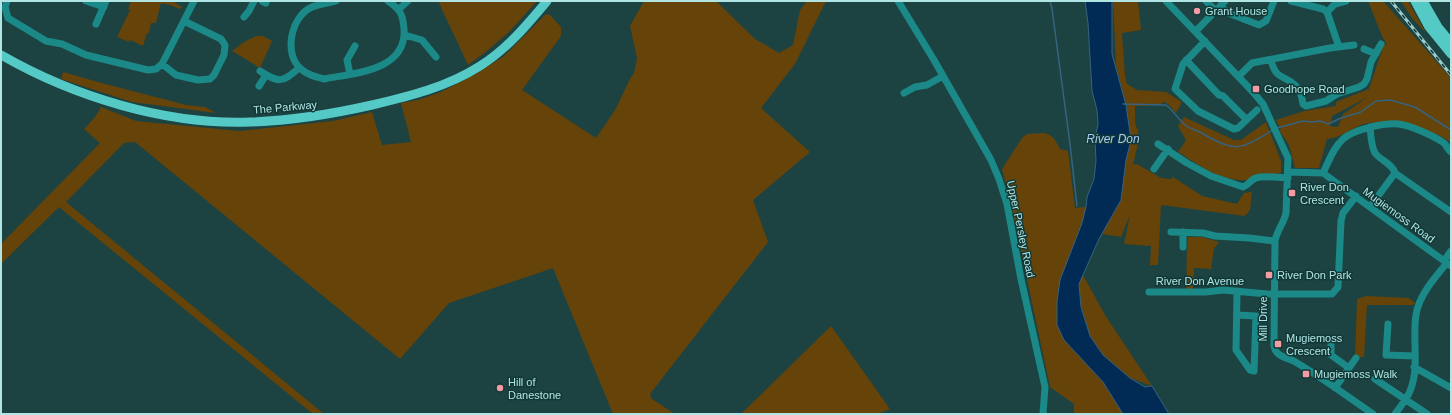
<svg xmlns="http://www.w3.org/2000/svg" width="1452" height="415" font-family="Arial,sans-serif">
	<rect width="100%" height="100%" fill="#1c4342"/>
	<path fill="#664308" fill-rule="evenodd" d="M 131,1 L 172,1 L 182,7 L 180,9 L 170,5 L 161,3 L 156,23 L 151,23 L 149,33 L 147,33 L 143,46 L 130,40 L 129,42 L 117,37 L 130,10 L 128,9 Z
		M 440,1 L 537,1 L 509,32 L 488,50 L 468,65 L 439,3 Z
		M 644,1 L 716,1 L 755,39 L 779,53 L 793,45 L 800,10 L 807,1 L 826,1 L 795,64 L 761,108 L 810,152 L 753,200 L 768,242 L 650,394 L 652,399 L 675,414 L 613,414 L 553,268 L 449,303 L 400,359 L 135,142 L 124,143 L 66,202 L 324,414 L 313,414 L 59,207 L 1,264 L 1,244 L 100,143 L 84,129 L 95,117 L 101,107 L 136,121 L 239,131 L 333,121 L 372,112 L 382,145 L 411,142 L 401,103 L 418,100 L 441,92 L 474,75 L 504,56 L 546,14 L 550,15 L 561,27 L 561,36 L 522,90 L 596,138 L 615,110 L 630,79 L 634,73 L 637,58 L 630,26 Z
		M 1113,1 L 1138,1 L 1141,30 L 1122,33 L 1125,76 L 1127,84 L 1137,90 L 1166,92 L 1182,102 L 1176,113 C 1172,109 1169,103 1163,102 L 1161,105 L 1135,106 L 1135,123 L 1138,131 L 1139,139 L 1133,165 L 1137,164 L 1161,178 L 1171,179 L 1173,177 L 1202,196 L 1237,204 L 1244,193 L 1252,192 L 1250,210 L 1245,216 L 1161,205 L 1158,265 L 1150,265 L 1151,246 L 1124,244 L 1130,215 L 1121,237 L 1102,234 L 1121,200 L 1126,160 L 1131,140 L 1126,105 L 1116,65 Z
		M 1368,1 L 1383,1 L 1451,78 L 1451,143 C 1434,128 1387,118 1364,124 C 1351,128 1341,138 1327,139 L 1319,168 L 1295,168 L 1289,145 L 1279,130 L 1281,130 L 1276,120 L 1304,111 L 1336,106 L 1336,102 L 1369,89 L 1384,44 L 1387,45 L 1382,36 ZM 1368,97 L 1343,114 L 1338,127 L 1330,126 L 1332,116 Z
		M 1401,1 L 1408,1 L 1426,33 L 1412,18 Z
		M 256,36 L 263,36 L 272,41 L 260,68 L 232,51 L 244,42 Z
		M 63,72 L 98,82 L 186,105 L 205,107 L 216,113 L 132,102 L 61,79 Z
		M 1184,117 L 1234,140 L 1241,140 L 1266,122 L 1281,161 L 1281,173 C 1270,175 1258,180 1247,180 C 1221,182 1199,165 1178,152 L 1186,140 L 1178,126 Z
		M 1043,133 C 1053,134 1055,140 1060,149 L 1068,151 L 1075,208 L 1086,207 L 1082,223 L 1060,280 L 1064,340 L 1103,382 L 1123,414 L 1074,414 L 1074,404 L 1050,387 L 1010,199 L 1002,169 L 1022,138 L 1027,134 Z
		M 1188,237 L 1202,237 L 1219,242 L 1214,249 L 1211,269 L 1194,268 L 1193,290 L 1186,290 C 1187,272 1186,254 1188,237 Z
		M 1083,275 L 1105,315 L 1152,386 L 1130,378 L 1103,355 L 1090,336 L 1081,305 L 1079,284 Z
		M 1366,296 L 1409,298 L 1415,303 L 1413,305 L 1367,305 L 1364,357 L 1355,357 L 1357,299 Z
		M 831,326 L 890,409 L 877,414 L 741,414 Z"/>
	<path fill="#012b54" stroke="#36637f" d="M 1085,1 L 1112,1 L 1112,54 L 1126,105 L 1131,140 L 1126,160 L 1121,200 L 1099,239 L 1079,284 L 1081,307 L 1090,336 L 1103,355 L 1130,378 L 1145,387 L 1152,386 L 1169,414 L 1123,414 L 1103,382 L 1064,340 L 1057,325 L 1057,301 L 1060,280 L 1082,223 L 1086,207 L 1087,197 L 1094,179 L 1096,161 L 1095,139 L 1098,124 L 1097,110 L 1092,91 L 1088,23 Z"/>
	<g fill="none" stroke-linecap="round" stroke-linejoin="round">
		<path stroke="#36637f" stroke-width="1.5" d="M 1050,1 L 1052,9 L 1070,144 L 1077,206
			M 1123,104 L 1166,105 C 1173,110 1178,119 1185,125 C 1191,129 1199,131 1205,135 C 1238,154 1242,148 1273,130
			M 1277,128 L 1303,121 L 1312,122 L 1320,121 L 1328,124 L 1341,118 L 1361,112 L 1376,101 L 1390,100 L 1415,107 L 1451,130"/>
		<path stroke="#1b8987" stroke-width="7" d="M 7,1 L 5,7 L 8,18 L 46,41 L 62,44 L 86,55 L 148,70 L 156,69 L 162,64 L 194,1
			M 86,1 L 104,7
			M 262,1 L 266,3
			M 336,1 C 329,3 319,4 312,7 C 291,16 283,54 301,69 C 307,75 316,77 324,79 C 354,73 407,71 404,29 C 403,14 400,9 388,1
			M 898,1 L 934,60 L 991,160 L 999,179 L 1007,204 L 1021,279 L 1045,387 L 1043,414
			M 1166,1 L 1253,92 L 1263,104 L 1288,158 L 1286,213 C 1284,223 1277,230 1275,241 L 1274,345 C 1275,358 1289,357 1297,363 C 1323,378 1348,397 1373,414
			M 1206,1 L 1216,11
			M 1291,1 L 1323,9 L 1327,12 L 1339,47
			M 1220,6 L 1228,13 L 1259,25 L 1266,21 L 1274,1
			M 399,9 L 408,1
			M 1327,12 L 1335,4 L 1346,1
			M 244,17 L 249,11 L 254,1
			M 96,24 L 106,1
			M 1196,31 L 1225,1
			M 405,35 L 422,40 L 436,57
			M 1205,41 L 1183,64 L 1175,89 L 1198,111 L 1234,129 L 1238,128 L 1257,110
			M 1364,49 L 1376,54
			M 1186,60 L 1219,95 L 1223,96 L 1246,119
			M 1271,60 C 1276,81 1284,74 1296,86 C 1301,90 1302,98 1303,104 L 1306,106 L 1326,101 L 1337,94 L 1359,87 L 1364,84 L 1367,79 L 1371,62 L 1381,44
			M 162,64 L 176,75 L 198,80 L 210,79 L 214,75 L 224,55 L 225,45 L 221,39 L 184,21
			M 260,71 C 279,83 282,83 299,68
			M 350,74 L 347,60 L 355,46
			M 1239,76 L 1252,63 L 1330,48 L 1354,45
			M 259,86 L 266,75
			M 904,93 L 915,87 L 927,85 L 943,76
			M 1370,127 C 1371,135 1371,146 1375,153 C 1381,161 1392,163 1395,173 L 1451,212
			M 1158,144 L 1187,163 L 1211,176 L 1243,187 C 1249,185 1251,179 1256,178 C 1265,175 1278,178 1288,178
			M 1154,169 L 1168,149
			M 1288,172 L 1323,173 L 1451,266
			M 1323,173 C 1329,161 1333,148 1343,139 C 1355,129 1383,123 1398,124 C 1410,125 1434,136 1444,143 C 1447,146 1448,150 1451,152
			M 1370,207 L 1395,173
			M 1171,232 L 1203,233 L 1215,236 L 1249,238 L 1275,241
			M 1183,247 L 1183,232
			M 1444,261 L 1451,251
			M 1149,292 L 1206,292 L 1223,290 L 1267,294 L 1332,294 L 1338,287 L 1341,221 L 1343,213 L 1356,196
			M 1237,315 L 1256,316 L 1254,371 L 1250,370 L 1236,350 L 1237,291
			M 1388,324 L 1386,355 L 1415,356
			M 1331,342 L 1331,355 L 1349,368
			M 1414,367 L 1451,388
			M 1375,379 L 1427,414
			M 1335,388 L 1356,358
			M 1395,414 C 1400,407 1407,399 1410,391 C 1420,367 1412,340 1416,315 C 1418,297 1435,277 1447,263"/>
		<path stroke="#55c9c6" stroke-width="9" d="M 1415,1 L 1429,27 L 1451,54
			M 1423,1 L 1438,27 L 1451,43
			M 1,55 C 74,97 166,125 250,122 C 291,121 332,114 372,105 C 410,96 447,87 480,66 C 507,49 527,25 547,1"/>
		<g stroke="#9bcdcc" stroke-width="3">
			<path id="rail" d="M 1391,1 L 1451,75"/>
		</g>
		<use href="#rail" stroke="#113837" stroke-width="1.5" stroke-dasharray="4.5" stroke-linecap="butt"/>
	</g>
	<g fill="#f49aa4" stroke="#113837" stroke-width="1.5">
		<circle cx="1197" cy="11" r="4"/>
		<rect x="1252" y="85" width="8" height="8" rx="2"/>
		<rect x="1288" y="189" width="8" height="8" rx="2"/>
		<rect x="1265" y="271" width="8" height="8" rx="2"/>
		<rect x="1274" y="340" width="8" height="8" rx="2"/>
		<rect x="1302" y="370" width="8" height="8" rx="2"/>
		<circle cx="500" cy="388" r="4"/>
	</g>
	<g text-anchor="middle" stroke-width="3" stroke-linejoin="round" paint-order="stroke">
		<g font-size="11" fill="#b0e5e3" stroke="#113837" text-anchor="start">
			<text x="1205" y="15">Grant House</text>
			<text x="1264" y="93">Goodhope Road</text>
			<text x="1300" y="191">River Don<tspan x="1300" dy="13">Crescent</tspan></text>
			<text x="1277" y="279">River Don Park</text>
			<text x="1286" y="342">Mugiemoss<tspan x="1286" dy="13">Crescent</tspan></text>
			<text x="1314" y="378">Mugiemoss Walk</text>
			<text x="508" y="386">Hill of<tspan x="508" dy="13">Danestone</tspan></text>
		</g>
		<g font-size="11" fill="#b0e5e3" stroke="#113837">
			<text transform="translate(285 107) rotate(-5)" y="4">The Parkway</text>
			<text transform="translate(1399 215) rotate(36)" y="4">Mugiemoss Road</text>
			<text transform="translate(1021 229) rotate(78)" y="4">Upper Persley Road</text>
			<text x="1200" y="285">River Don Avenue</text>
			<text transform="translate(1263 319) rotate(-90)" y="4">Mill Drive</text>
		</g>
		<g font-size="12" font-style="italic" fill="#a9ccf6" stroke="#113837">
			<text x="1113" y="143">River Don</text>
		</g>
	</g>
	<rect width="1452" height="415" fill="none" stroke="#b0e5e3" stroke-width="4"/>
</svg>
